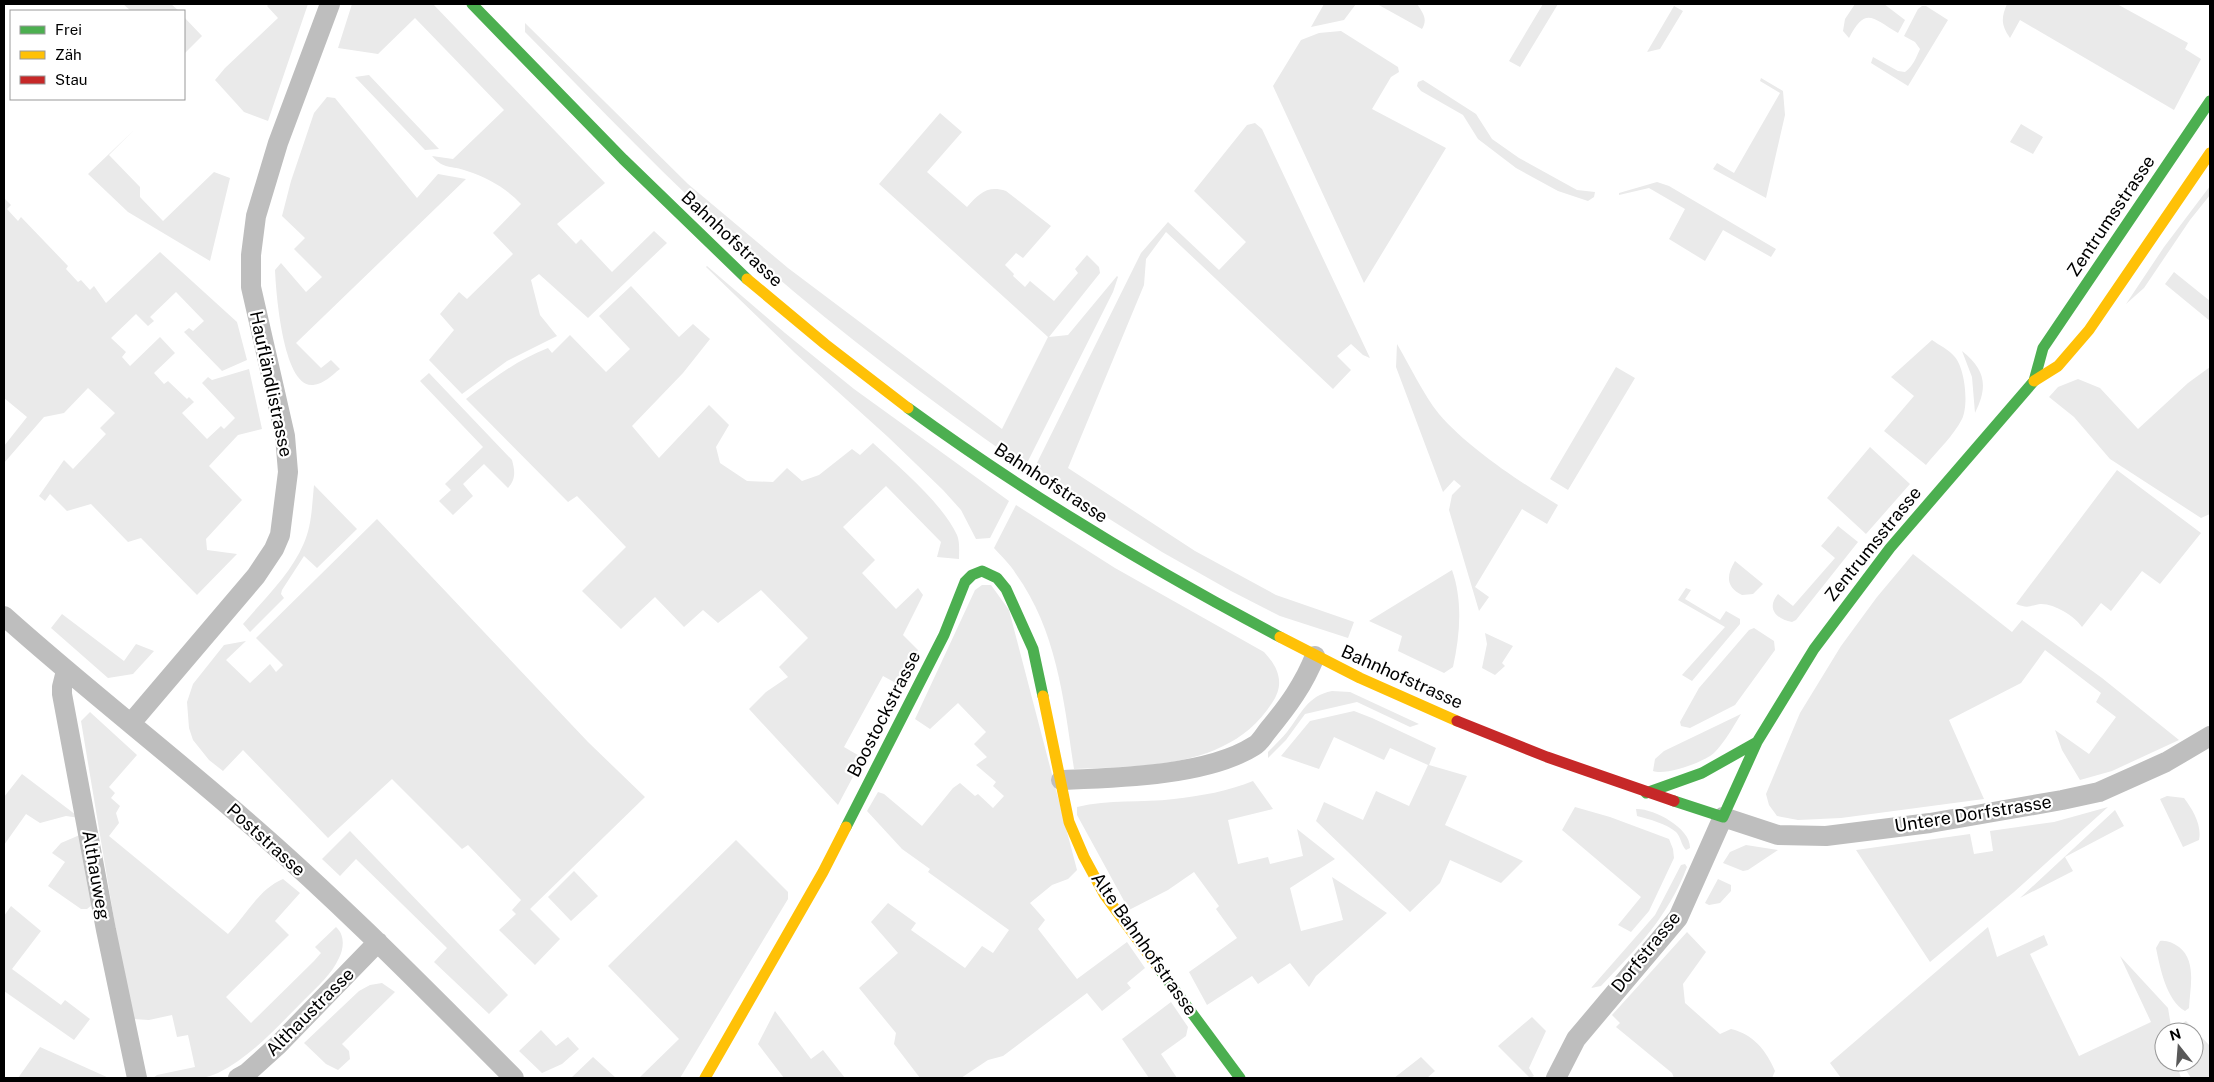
<svg xmlns="http://www.w3.org/2000/svg" width="2214" height="1082" font-family="'Public Sans',sans-serif">
	<rect width="100%" height="100%" fill="#fff"/>
	<path fill="#eaeaea" d="M 123,4 L 171,4 L 179,11 L 131,11 Z
		M 269,4 L 308,4 L 268,121 L 244,112 L 215,80 L 225,68 L 278,18 L 267,6 Z
		M 352,4 L 433,4 L 605,183 L 557,224 L 576,244 L 581,239 L 612,272 L 654,231 L 667,243 L 588,318 L 539,274 L 531,280 L 540,315 L 557,336 L 507,361 L 462,394 L 429,360 L 454,330 L 440,314 L 459,292 L 467,299 L 513,254 L 493,233 L 521,204 C 506,188 488,178 467,171 C 451,165 444,170 432,156 L 453,159 L 504,110 L 415,18 L 378,54 L 338,48 Z
		M 1324,4 L 1356,4 L 1344,20 L 1311,27 Z
		M 1377,4 L 1417,4 C 1423,13 1428,19 1422,29 Z
		M 1543,4 L 1558,4 L 1520,67 L 1509,61 Z
		M 1855,4 L 1884,4 L 1905,20 L 1898,33 C 1872,18 1866,6 1849,38 L 1843,31 L 1845,19 Z
		M 2007,4 L 2117,4 L 2188,43 L 2185,49 L 2201,59 L 2174,110 L 2020,20 L 2010,38 C 2001,25 2001,18 2007,4 Z
		M 1674,6 L 1683,11 L 1660,49 L 1647,52 Z
		M 1922,6 L 1926,6 L 1948,20 L 1908,86 L 1871,63 L 1873,57 L 1898,71 L 1905,72 C 1913,66 1916,58 1920,49 L 1915,42 L 1904,36 L 1918,9 Z
		M 184,17 L 202,36 L 184,54 Z
		M 525,23 L 688,184 L 788,268 L 1002,429 L 1048,337 L 879,184 L 940,113 L 962,132 L 927,172 L 967,207 C 979,194 987,185 1006,191 L 1051,226 L 1023,258 L 1016,253 L 1005,265 L 1014,274 L 1013,276 L 1025,287 L 1030,281 L 1054,301 L 1078,273 L 1075,269 L 1087,255 L 1099,267 L 1100,273 L 1049,337 L 1068,335 L 1117,276 L 1118,277 L 1113,292 L 1025,467 C 929,400 836,330 748,252 C 670,182 598,106 525,32 Z
		M 1341,31 L 1398,67 L 1399,72 L 1391,77 L 1372,109 L 1446,148 L 1364,283 L 1273,86 L 1301,40 L 1319,33 Z
		M 369,75 L 439,149 L 425,150 L 355,77 Z
		M 1761,78 L 1783,91 L 1785,115 L 1766,198 L 1713,169 L 1717,163 L 1734,173 L 1780,93 L 1760,81 Z
		M 1423,80 L 1476,114 L 1492,139 L 1519,158 L 1577,190 L 1595,192 L 1594,197 L 1588,201 L 1558,191 L 1516,168 L 1478,139 L 1463,115 L 1421,91 L 1417,86 L 1418,82 Z
		M 327,97 L 335,98 L 417,198 L 438,174 L 466,179 L 296,343 L 321,368 L 331,360 L 340,369 C 332,375 324,384 313,385 C 283,388 276,292 275,270 L 281,263 L 306,292 L 322,277 L 294,249 L 305,238 L 282,216 L 291,181 L 314,113 Z
		M 1255,123 L 1262,129 L 1370,358 L 1363,355 L 1351,344 L 1337,356 L 1351,370 L 1333,389 L 1166,232 L 1146,259 L 1144,285 L 1068,468 L 1195,551 L 1276,595 L 1354,622 L 1348,638 L 1280,616 L 1231,591 L 1162,552 L 1033,471 L 1141,253 L 1168,222 L 1219,270 L 1246,242 L 1194,191 L 1247,125 Z
		M 2021,124 L 2043,137 L 2033,154 L 2010,142 Z
		M 134,130 L 109,155 L 140,187 L 140,197 L 163,221 L 214,172 L 230,178 L 210,261 L 128,212 L 88,174 Z
		M 1657,182 L 1669,186 L 1776,249 L 1771,257 L 1723,230 L 1705,261 L 1669,239 L 1685,209 L 1649,188 L 1619,195 L 1619,193 Z
		M 2210,186 L 2210,195 L 2190,220 L 2144,288 L 2126,304 L 2164,247 Z
		M 4,198 L 11,205 L 7,209 L 18,221 L 21,217 L 68,266 L 66,269 L 78,282 L 81,280 L 90,290 L 94,286 L 106,303 L 160,252 L 237,322 L 247,360 L 222,371 L 184,332 L 189,328 L 193,331 L 204,321 L 176,292 L 150,317 L 154,321 L 148,326 L 136,314 L 111,338 L 126,352 L 122,357 L 130,366 L 160,337 L 175,353 L 154,373 L 164,384 L 168,381 L 187,399 L 189,397 L 194,402 L 182,413 L 207,439 L 221,426 L 224,429 L 235,418 L 202,383 L 208,377 L 212,380 L 249,369 L 262,429 L 238,435 L 209,466 L 242,500 L 206,539 L 207,550 L 237,554 L 197,595 L 141,538 L 128,542 L 91,504 L 67,511 L 50,494 L 45,501 L 39,496 L 64,460 L 73,469 L 106,434 L 100,428 L 115,413 L 88,388 L 64,413 L 44,417 L 4,463 L 4,446 L 27,417 L 4,398 Z
		M 707,266 L 785,333 L 854,389 L 1009,501 L 990,538 L 976,539 L 961,510 L 943,490 L 888,437 L 795,353 L 706,267 Z
		M 2174,272 L 2210,301 L 2210,321 L 2165,284 Z
		M 631,286 L 679,337 L 693,324 L 710,339 L 683,373 L 632,426 L 659,458 L 709,405 L 729,425 L 716,447 L 720,463 L 747,481 L 773,482 L 787,468 L 802,481 L 819,475 L 852,449 L 860,455 L 873,443 C 899,467 943,504 957,535 C 960,542 959,552 959,559 L 937,557 L 941,542 L 886,486 L 843,527 L 875,560 L 862,573 L 896,609 L 918,588 L 923,595 L 903,635 L 918,650 L 903,687 L 883,676 L 844,747 L 863,758 L 838,805 L 749,709 L 766,692 L 788,677 L 779,667 L 808,638 L 761,590 L 718,623 L 703,610 L 684,627 L 655,597 L 621,629 L 582,591 L 626,547 L 577,496 L 568,502 L 466,399 C 492,379 517,360 548,348 L 552,353 L 570,335 L 606,372 L 630,349 L 599,316 Z
		M 1932,340 C 1939,345 1948,349 1954,356 C 1965,367 1969,405 1962,419 C 1954,435 1938,450 1926,465 L 1884,431 L 1914,396 L 1891,377 Z
		M 1397,344 C 1410,366 1423,394 1439,414 C 1468,448 1520,482 1558,505 L 1547,524 L 1522,509 L 1475,587 L 1489,597 L 1479,611 L 1449,510 L 1452,495 L 1461,486 L 1454,480 L 1443,492 L 1396,367 Z
		M 1962,351 C 1986,370 1988,387 1975,413 L 1972,377 Z
		M 1616,367 L 1635,378 L 1568,490 L 1550,479 Z
		M 2210,367 L 2210,514 L 2201,518 L 2110,459 L 2074,417 L 2049,397 L 2058,387 L 2078,379 L 2100,388 L 2138,429 L 2188,383 Z
		M 429,373 L 512,460 C 515,471 516,479 508,488 L 484,464 L 463,484 L 473,496 L 453,515 L 439,501 L 451,490 L 445,484 L 483,447 L 420,381 Z
		M 1870,447 L 1910,484 L 1866,534 L 1827,498 Z
		M 2117,470 L 2201,533 L 2160,584 L 2142,571 L 2111,611 L 2101,603 L 2082,627 C 2075,616 2053,603 2040,604 C 2028,606 2029,609 2016,604 Z
		M 314,485 L 357,529 L 317,568 L 304,556 L 282,590 L 281,594 L 284,598 L 250,632 L 243,624 C 264,599 291,574 304,543 C 312,525 312,504 314,485 Z
		M 1016,505 L 1115,568 L 1264,652 C 1279,668 1285,684 1272,703 C 1230,769 1144,766 1074,769 C 1064,701 1057,631 1016,574 C 1010,564 1001,556 994,548 Z
		M 377,519 L 588,742 L 645,797 L 530,909 L 560,939 L 535,965 L 499,930 L 516,914 L 512,910 L 521,900 L 468,845 L 462,849 L 392,779 L 328,838 L 243,750 L 223,771 L 209,760 L 193,740 L 189,728 L 187,702 L 193,684 L 224,645 L 246,641 L 226,660 L 250,683 L 270,664 L 276,672 L 283,665 L 256,638 Z
		M 1838,526 L 1858,542 L 1796,620 L 1792,622 C 1776,619 1766,608 1778,594 L 1793,606 L 1835,558 L 1821,546 Z
		M 1913,554 L 2012,632 L 2022,620 L 2102,678 L 2179,740 L 2112,771 L 2080,780 L 2062,750 L 2055,730 L 2089,754 L 2116,717 L 2096,702 L 2101,693 L 2045,650 L 2021,683 L 1949,720 L 1984,799 L 1841,818 L 1798,820 L 1777,816 L 1769,805 L 1766,794 L 1800,713 L 1841,646 L 1877,597 Z
		M 1735,561 L 1763,584 L 1753,594 L 1742,595 C 1726,587 1726,576 1735,561 Z
		M 1452,570 C 1463,601 1460,635 1453,667 L 1444,673 L 1398,651 L 1402,636 L 1369,621 Z
		M 982,585 L 991,585 L 1009,610 L 1077,870 L 1068,879 L 1052,885 L 1030,903 L 1045,920 L 1038,929 L 1077,979 L 1127,942 L 1145,968 L 1127,983 L 1131,988 L 1102,1011 L 1087,993 L 1003,1056 L 988,1060 L 961,1078 L 920,1078 L 894,1044 L 896,1033 L 859,988 L 898,953 L 871,922 L 888,903 L 916,923 L 911,930 L 965,968 L 982,946 L 993,953 L 1009,930 L 928,872 L 930,869 L 902,849 L 867,811 L 878,792 L 884,794 L 922,826 L 953,788 L 960,783 L 975,796 L 978,794 L 993,808 L 1004,796 L 993,786 L 996,782 L 976,765 L 987,757 L 974,744 L 986,732 L 958,703 L 930,729 L 915,719 L 975,590 Z
		M 1686,588 L 1691,590 L 1685,599 L 1720,620 L 1726,611 L 1740,619 L 1740,624 L 1692,681 L 1682,675 L 1725,627 L 1678,600 Z
		M 62,614 L 124,661 L 136,644 L 154,651 L 133,674 L 108,678 L 51,628 Z
		M 1754,628 L 1774,641 L 1775,650 L 1735,705 L 1690,728 L 1681,726 L 1680,722 L 1699,688 L 1749,630 Z
		M 1485,633 L 1513,646 L 1502,663 L 1505,666 L 1495,675 L 1482,668 L 1487,644 Z
		M 1332,691 L 1350,692 L 1419,724 L 1410,727 L 1357,702 L 1305,714 L 1286,740 L 1268,758 L 1268,752 C 1274,746 1281,739 1287,732 C 1302,713 1307,696 1332,691 Z
		M 1354,711 L 1372,718 L 1436,748 L 1429,765 L 1467,776 L 1445,825 L 1523,861 L 1501,883 L 1450,860 L 1440,883 L 1410,912 L 1316,821 L 1324,802 L 1363,820 L 1376,791 L 1409,806 L 1428,765 L 1390,748 L 1384,760 L 1334,737 L 1319,769 L 1281,756 L 1310,721 Z
		M 90,712 L 137,755 L 109,787 L 115,793 L 111,798 L 120,806 L 116,813 L 119,823 L 109,836 L 228,934 C 246,915 259,889 283,879 L 300,893 L 275,921 L 289,935 L 226,997 L 251,1023 L 314,961 L 321,953 L 315,947 L 336,927 C 345,935 344,948 339,958 C 332,974 317,987 305,999 C 278,1026 252,1056 218,1073 C 199,1082 174,1078 153,1078 L 157,1075 L 195,1067 L 188,1035 L 177,1037 L 172,1015 L 149,1020 L 133,1019 L 123,973 L 81,721 Z
		M 1741,714 C 1733,727 1725,742 1714,753 C 1704,762 1666,776 1653,771 L 1655,759 L 1664,751 Z
		M 22,774 L 80,818 L 66,816 L 40,823 L 26,814 L 4,845 L 4,797 Z
		M 1253,781 L 1273,809 L 1228,820 L 1238,864 L 1268,857 L 1270,864 L 1303,856 L 1297,829 L 1335,859 L 1290,888 L 1301,931 L 1343,920 L 1332,877 L 1387,913 L 1316,976 L 1309,987 L 1290,963 L 1258,984 L 1252,976 L 1207,1005 L 1189,972 L 1237,938 L 1216,909 L 1219,906 L 1194,872 L 1168,890 L 1129,910 L 1077,815 L 1077,807 C 1109,799 1142,803 1174,799 C 1201,796 1229,791 1253,781 Z
		M 2167,796 L 2184,798 C 2193,810 2202,825 2199,840 L 2183,847 L 2160,799 Z
		M 1575,807 L 1610,817 L 1669,839 L 1673,849 L 1674,858 L 1649,911 L 1631,932 L 1618,925 L 1641,897 L 1562,830 Z
		M 2108,807 L 2014,892 L 1930,962 L 1856,850 L 1970,834 L 1974,854 L 1993,851 L 1990,831 L 2054,822 Z
		M 1636,809 C 1653,808 1691,828 1690,848 L 1686,850 C 1681,845 1681,837 1676,832 C 1667,824 1649,819 1637,816 Z
		M 2115,810 L 2124,826 L 2065,857 L 2073,871 L 2020,898 Z
		M 350,831 L 508,995 L 489,1014 L 434,962 L 447,948 L 356,859 L 340,876 L 322,859 Z
		M 82,834 L 92,905 L 87,909 L 81,909 L 48,886 L 65,862 L 52,853 L 61,843 Z
		M 736,840 L 788,892 L 788,899 L 680,1078 L 639,1078 L 679,1039 L 608,966 Z
		M 1746,845 L 1778,850 L 1748,870 L 1743,871 L 1723,863 L 1730,852 Z
		M 1685,864 L 1687,867 C 1668,917 1637,948 1601,986 L 1591,988 L 1655,915 L 1681,865 Z
		M 574,871 L 598,896 L 571,921 L 548,897 Z
		M 1718,879 L 1731,885 L 1731,891 L 1720,903 L 1709,905 L 1705,903 Z
		M 11,906 L 41,931 L 12,969 L 61,1005 L 65,1000 L 90,1019 L 74,1040 L 4,991 L 4,916 Z
		M 1988,927 L 1997,957 L 2044,935 L 2048,945 L 2030,954 L 2079,1056 L 2151,1022 L 2120,956 L 2168,1008 L 2172,1032 L 2164,1032 L 2164,1062 L 2176,1062 L 2181,1078 L 1841,1078 L 1830,1063 Z
		M 1687,932 L 1706,952 L 1683,984 L 1685,1003 L 1720,1034 L 1731,1029 C 1753,1034 1766,1050 1775,1071 L 1772,1078 L 1674,1078 L 1672,1073 L 1616,1027 L 1620,1023 L 1612,1015 Z
		M 2160,941 C 2167,940 2173,943 2179,947 C 2197,961 2190,988 2189,1008 L 2185,1011 C 2166,1000 2160,967 2156,948 Z
		M 382,983 L 395,992 L 342,1044 L 349,1051 L 350,1059 L 338,1070 L 326,1064 L 304,1043 L 359,991 L 370,985 Z
		M 1171,1002 L 1188,1027 L 1186,1036 L 1161,1054 L 1177,1078 L 1149,1078 L 1122,1039 Z
		M 775,1011 L 811,1059 L 823,1050 L 845,1078 L 784,1078 L 758,1044 Z
		M 1532,1017 L 1546,1031 L 1529,1068 L 1534,1076 L 1530,1078 L 1498,1046 Z
		M 2186,1021 L 2210,1046 L 2210,1078 L 2191,1078 L 2186,1070 L 2185,1062 L 2194,1062 L 2194,1032 L 2182,1032 L 2181,1024 Z
		M 541,1030 L 556,1046 L 568,1037 L 579,1049 L 562,1064 L 542,1073 L 519,1051 Z
		M 40,1047 L 109,1078 L 18,1078 Z
		M 593,1057 L 616,1078 L 571,1078 Z
		M 1421,1057 L 1435,1071 L 1427,1078 L 1394,1078 Z"/>
	<g fill="none" stroke-linecap="round" stroke-linejoin="round">
		<path stroke="#bebebe" stroke-width="20" d="M 4,616 C 82,686 165,750 244,819 C 338,900 426,990 514,1078
			M 66,671 L 62,687 L 62,694 L 106,930 L 137,1078
			M 131,723 L 256,576 L 274,549 L 280,535 L 288,472 L 285,436 L 251,287 L 251,255 L 256,216 L 278,143 L 330,4
			M 1061,780 C 1116,778 1207,776 1254,746 C 1260,743 1264,735 1269,729 C 1288,706 1304,684 1315,656
			M 238,1078 L 247,1073 L 278,1045 L 378,942
			M 1556,1078 L 1576,1039 L 1678,918 L 1723,817 L 1778,835 L 1826,836 L 1930,823 L 2062,800 L 2099,792 L 2166,762 L 2210,736"/>
		<path stroke="#4caf50" stroke-width="11" d="M 472,4 L 623,159 L 747,279
			M 2034,381 L 2043,348 L 2210,101
			M 908,408 C 1026,494 1151,569 1280,637
			M 1646,793 L 1702,773 L 1757,742
			M 1674,801 L 1723,817 L 1757,742 L 1814,649 L 1890,548 L 2034,381
			M 846,827 L 944,635 L 965,582 L 972,575 L 982,571 L 997,578 L 1006,589 L 1033,649 L 1043,696
			M 1160,970 L 1240,1078"/>
		<path stroke="#ffc107" stroke-width="11" d="M 747,279 L 825,344 L 908,408
			M 2034,381 L 2058,366 L 2089,330 L 2210,153
			M 1280,637 L 1360,678 L 1457,721
			M 1043,696 L 1069,822 L 1084,857 L 1104,894 L 1160,970
			M 705,1078 L 823,872 L 846,827"/>
		<path stroke="#c62828" stroke-width="11" d="M 1457,721 L 1547,757 L 1674,801"/>
	</g>
	<g text-anchor="middle" stroke-width="4.5" stroke-linejoin="round" paint-order="stroke">
		<g font-size="18" fill="#000" stroke="#fff">
			<text transform="translate(2111 216) rotate(-56)" y="6">Zentrumsstrasse</text>
			<text transform="translate(732 239) rotate(43)" y="6">Bahnhofstrasse</text>
			<text transform="translate(271 384) rotate(78)" y="6">Haufländlistrasse</text>
			<text transform="translate(1051 483) rotate(33)" y="6">Bahnhofstrasse</text>
			<text transform="translate(1873 544) rotate(-51)" y="6">Zentrumsstrasse</text>
			<text transform="translate(1402 677) rotate(24)" y="6">Bahnhofstrasse</text>
			<text transform="translate(884 714) rotate(-63)" y="6">Boostockstrasse</text>
			<text transform="translate(1973 814) rotate(-9)" y="6">Untere Dorfstrasse</text>
			<text transform="translate(266 840) rotate(42)" y="6">Poststrasse</text>
			<text transform="translate(96 875) rotate(80)" y="6">Althauweg</text>
			<text transform="translate(1144 944) rotate(55)" y="6">Alte Bahnhofstrasse</text>
			<text transform="translate(1646 952) rotate(-51)" y="6">Dorfstrasse</text>
			<text transform="translate(310 1012) rotate(-45)" y="6">Althaustrasse</text>
		</g>
	</g>
	<rect width="2214" height="1082" fill="none" stroke="#000000" stroke-width="10"/>
	<rect x="10" y="10" width="175" height="90" fill="#ffffff" stroke="#999999"/>
	<rect x="20" y="26" width="25" height="8" fill="#4caf50" stroke="#999999"/>
	<text x="55" y="35" font-size="15" fill="#000000">Frei</text>
	<rect x="20" y="51" width="25" height="8" fill="#ffc107" stroke="#999999"/>
	<text x="55" y="60" font-size="15" fill="#000000">Zäh</text>
	<rect x="20" y="76" width="25" height="8" fill="#c62828" stroke="#999999"/>
	<text x="55" y="85" font-size="15" fill="#000000">Stau</text>
	<g transform="translate(2179 1047) rotate(343)"><circle r="24" fill="#ffffff" stroke="#999999"/>
	<path d="M0-4L9 19L0 12L-9 19Z" fill="#595959"/>
	<text y="-8" font-size="14" font-weight="bold" text-anchor="middle" fill="#000000">N</text>
	</g>
</svg>
